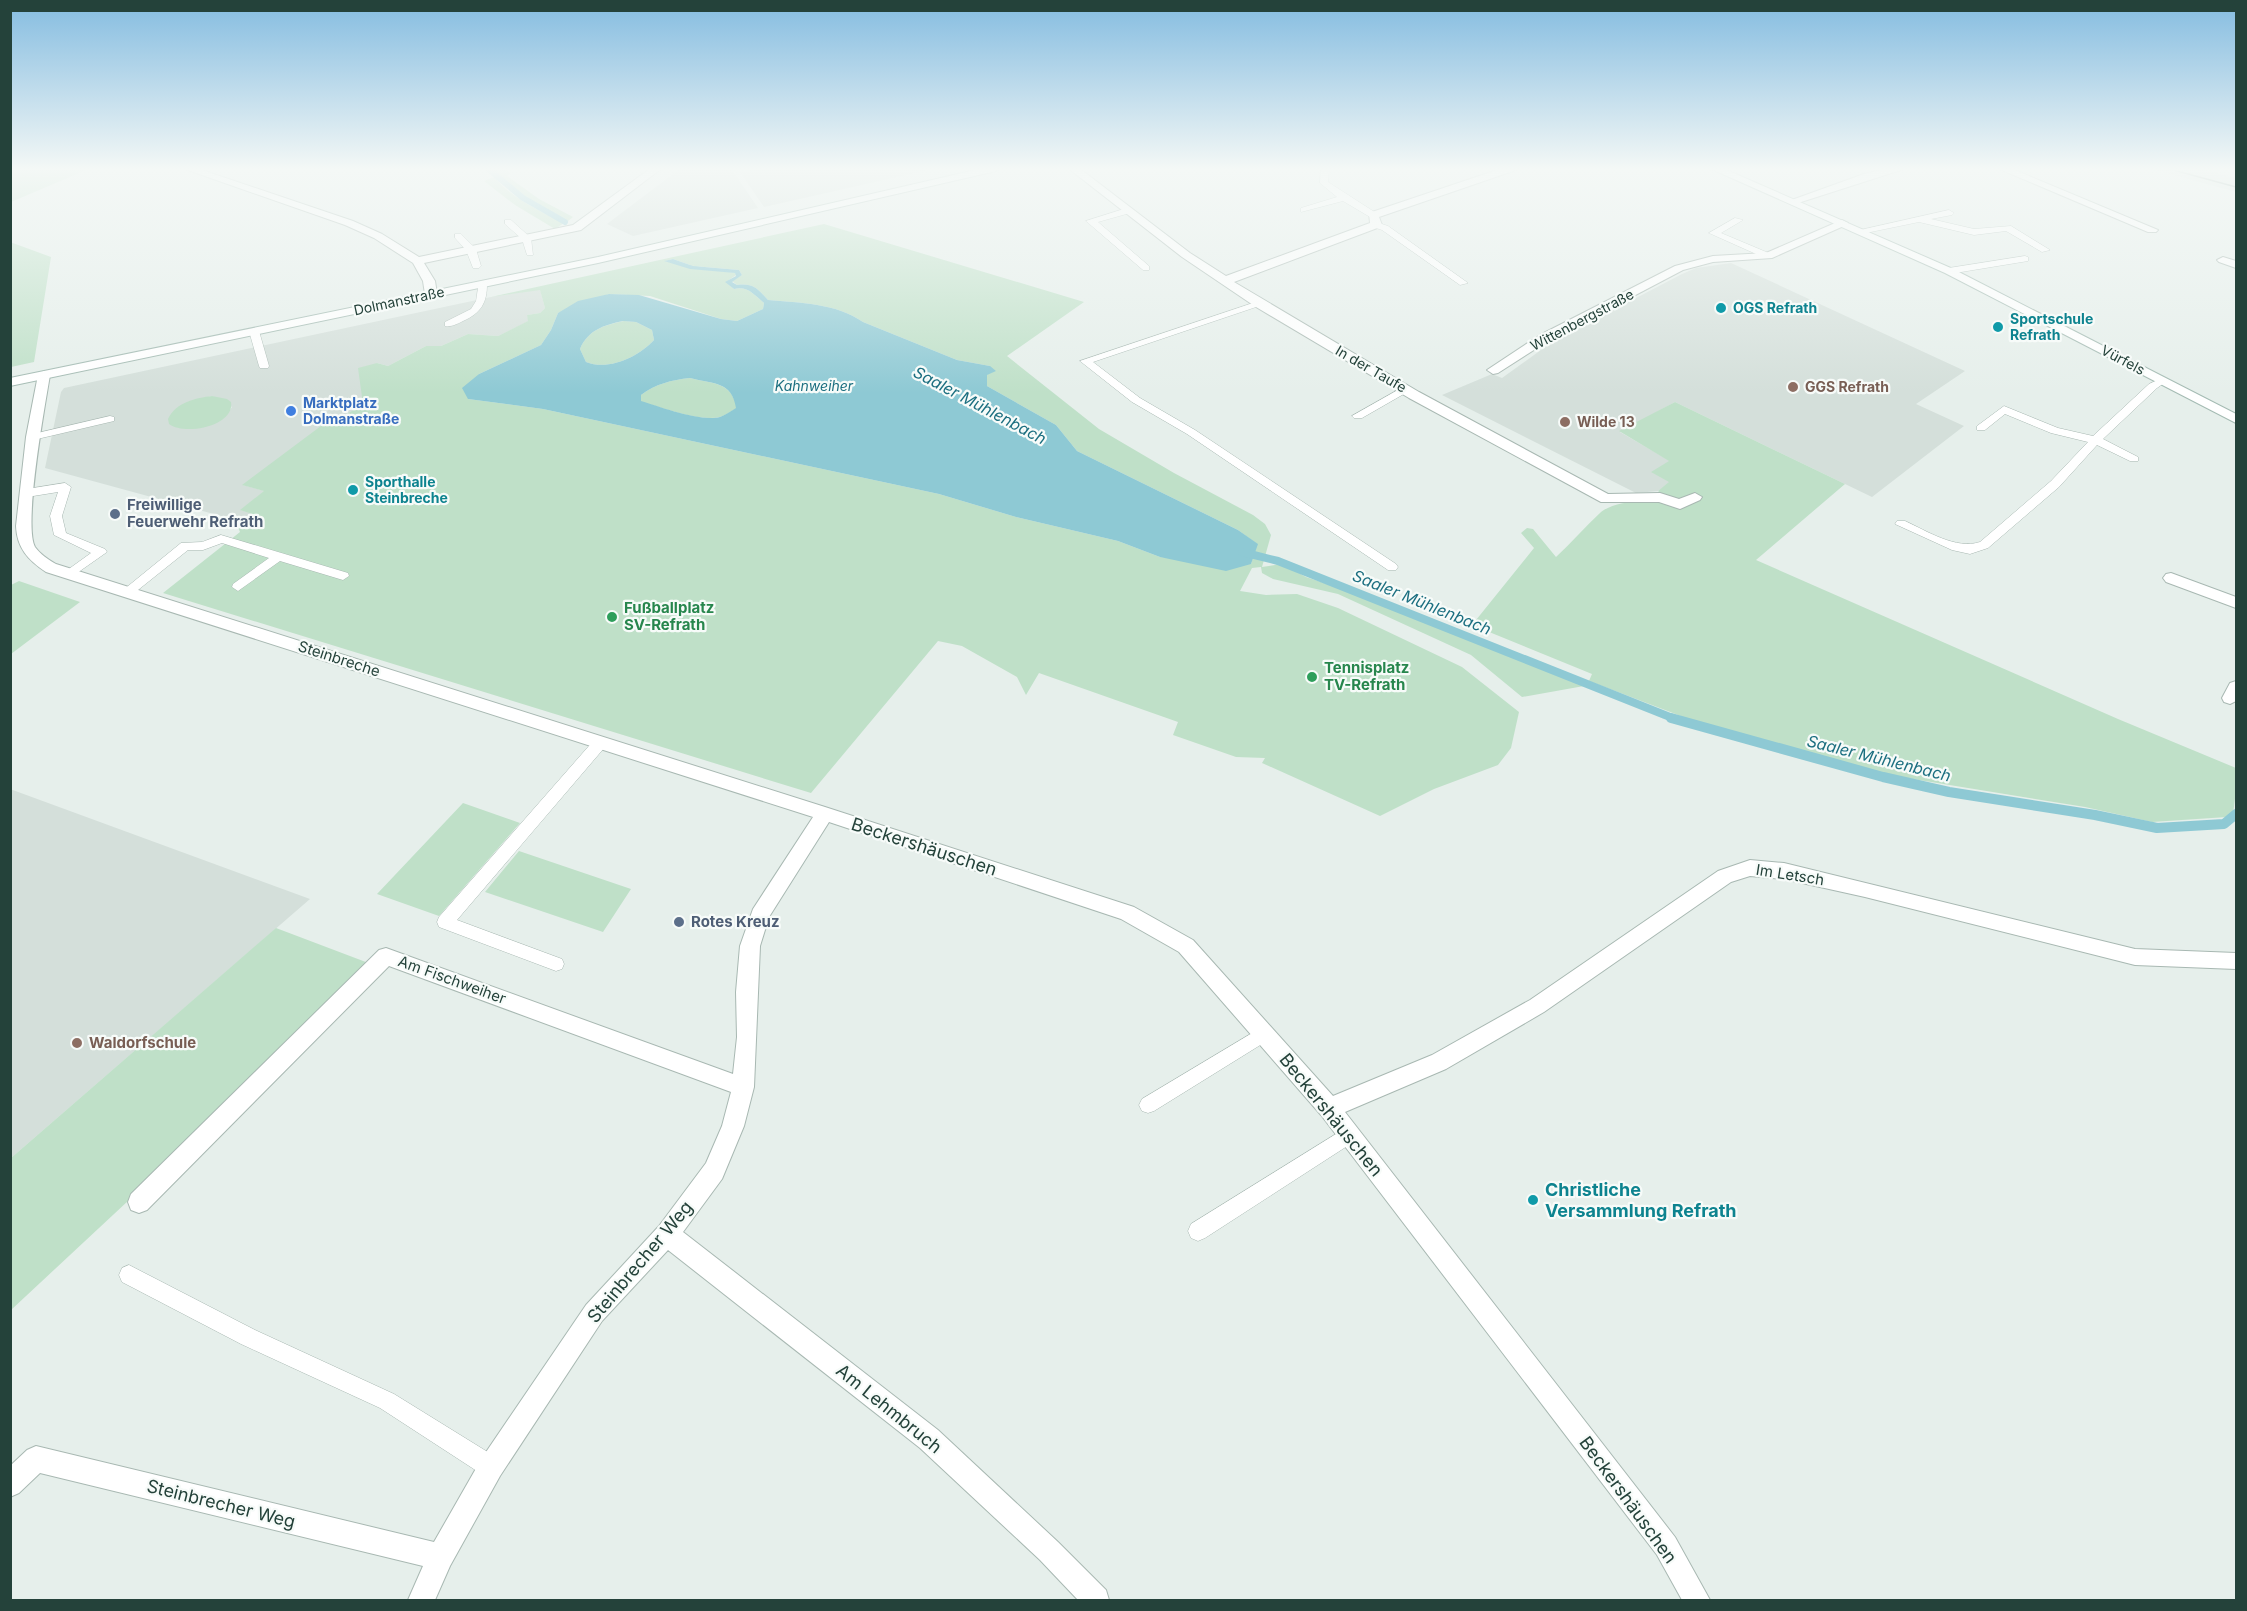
<svg xmlns="http://www.w3.org/2000/svg" width="2247" height="1611" font-family="Inter,sans-serif">
	<rect width="100%" height="100%" fill="#e6efeb"/>
	<path fill="#d4dfda" fill-rule="evenodd" d="M 681,168 L 734,168 L 732,170 L 758,208 L 633,236 L 607,224 Z
		M 762,168 L 781,168 L 782,170 L 791,168 L 937,168 L 764,207 L 740,172 Z
		M 2148,168 L 2198,168 L 2236,178 L 2236,192 Z
		M 1731,263 L 1965,371 L 1916,404 L 1964,426 L 1872,497 L 1675,402 L 1620,432 L 1670,461 L 1670,483 L 1658,491 L 1636,493 L 1442,395 L 1492,374 L 1502,378 L 1552,342 L 1682,274 L 1696,268 Z
		M 540,289 L 545,308 L 540,313 L 527,315 L 529,321 L 498,336 L 468,334 L 441,346 L 426,346 L 388,366 L 377,363 L 363,404 L 243,485 L 265,491 L 241,510 L 256,515 L 238,527 L 232,519 L 45,468 L 61,392 L 64,388 L 491,297 ZM 212,396 L 232,407 L 223,419 L 183,404 Z
		M 10,789 L 310,899 L 11,1158 L 10,1158 Z"/>
	<path fill="#bfe0c8" fill-rule="evenodd" d="M 11,168 L 91,168 L 11,202 Z
		M 490,168 L 503,168 L 511,173 L 507,176 L 539,199 L 573,217 L 568,221 C 538,207 513,192 490,168 Z
		M 494,177 C 512,198 539,211 564,223 L 555,229 L 515,205 L 484,181 Z
		M 824,224 L 1084,302 L 1007,356 L 1099,429 L 1174,473 L 1253,515 L 1265,524 L 1271,535 L 1262,567 L 1282,564 L 1306,577 L 1351,592 L 1584,686 L 1522,697 L 1471,655 L 1338,594 L 1273,579 L 1262,573 L 1261,567 L 1252,568 L 1240,591 L 1266,595 L 1297,594 L 1338,608 L 1462,667 L 1519,712 L 1511,748 L 1498,765 L 1434,789 L 1380,816 L 1262,763 L 1265,758 L 1236,757 L 1173,735 L 1178,722 L 1039,673 L 1026,695 L 1017,677 L 962,646 L 938,641 L 811,793 L 163,593 L 240,532 L 238,527 L 255,515 L 240,510 L 264,491 L 242,485 L 329,420 L 336,421 L 363,404 L 358,368 L 377,363 L 388,366 L 426,346 L 441,346 L 468,334 L 498,336 L 528,321 L 527,315 L 540,313 L 545,308 L 540,290 L 491,297 ZM 673,259 L 693,266 L 739,270 L 742,275 L 732,281 L 737,285 C 753,283 757,288 768,300 C 800,303 836,303 863,322 L 957,360 L 990,366 L 987,375 L 987,386 L 1056,425 L 1077,451 L 1238,530 L 1257,544 L 1251,564 L 1160,557 L 1118,541 L 1016,517 L 939,494 L 543,409 L 468,399 L 479,374 L 541,345 L 551,330 L 558,313 L 609,294 L 650,296 L 721,319 L 737,321 L 763,309 L 764,303 C 753,294 748,286 734,289 L 726,282 L 736,275 L 735,273 L 665,261 Z
		M 10,242 L 51,257 L 34,362 L 11,367 Z
		M 624,321 L 636,322 L 652,330 L 654,340 C 638,357 609,371 586,362 L 580,349 C 588,330 604,325 624,321 Z
		M 690,378 C 713,384 731,381 737,408 C 731,411 726,415 720,417 C 699,422 661,407 641,402 L 641,395 C 655,384 672,380 690,378 Z
		M 212,396 L 227,399 L 231,402 C 235,426 185,436 169,424 L 168,419 C 176,402 196,398 212,396 Z
		M 1675,402 L 1845,484 L 1756,560 L 2118,719 L 2236,768 L 2236,791 L 2233,814 L 2227,817 L 2152,822 L 2085,807 L 1882,774 L 1707,726 L 1589,681 L 1592,674 L 1472,625 L 1534,548 L 1521,533 L 1527,528 L 1533,529 L 1556,557 C 1571,543 1585,527 1600,513 C 1615,499 1656,499 1674,505 L 1658,491 L 1669,482 L 1651,472 L 1669,461 L 1619,431 Z
		M 19,581 L 80,602 L 11,654 L 11,585 Z
		M 463,803 L 520,823 L 439,916 L 377,894 Z
		M 519,851 L 631,889 L 603,932 L 485,892 Z
		M 276,928 L 379,967 L 11,1310 L 11,1158 Z"/>
	<path fill="#8ec9d4" fill-rule="evenodd" d="M 673,259 L 693,266 L 739,270 L 742,275 L 732,282 L 737,285 C 753,283 757,288 768,300 C 800,303 836,303 863,322 L 957,360 L 990,366 L 996,371 L 987,375 L 987,386 L 1056,425 L 1077,451 L 1238,530 L 1258,544 L 1251,564 L 1226,571 L 1160,557 L 1118,541 L 1016,517 L 939,494 L 543,409 L 468,399 L 462,388 L 479,374 L 541,345 L 551,330 L 558,313 L 578,301 L 609,294 L 639,295 L 721,319 L 737,321 L 763,309 L 764,303 C 753,294 748,286 734,289 L 725,282 L 736,276 L 735,273 L 690,269 L 664,261 ZM 623,321 L 636,322 L 652,330 L 654,340 C 638,357 609,371 586,362 L 580,349 C 588,330 604,325 623,321 ZM 690,378 C 713,384 732,381 736,408 C 731,411 725,415 720,417 C 700,422 661,407 641,401 L 641,395 C 655,384 672,380 690,378 Z"/>
	<g fill="none" stroke-linecap="round" stroke-linejoin="round">
		<path stroke="#8ec9d4" stroke-width="6" d="M 487,168 L 523,198 L 565,222"/>
		<path stroke="#8ec9d4" stroke-width="8" d="M 1242,552 L 1278,561 L 1675,719"/>
		<path stroke="#8ec9d4" stroke-width="10" d="M 1671,718 L 1883,777 L 1949,792 L 2095,815 L 2157,828 L 2224,824 L 2236,814"/>
		<g stroke="#a8b8b2" stroke-width="1">
			<path id="lane" d="M 1321,168 L 1329,168 L 1328,182 L 1376,213 L 1376,217 L 1370,217 L 1343,201 L 1301,212 L 1301,208 L 1337,197 L 1320,183 Z
				M 1127,208 L 1130,209 L 1130,213 L 1098,222 L 1149,266 L 1149,270 L 1143,270 L 1086,221 Z
				M 1949,210 L 1954,213 L 1952,215 L 1931,219 L 1974,229 L 2011,226 L 2050,250 L 2042,252 L 2006,231 L 1974,235 L 1919,222 L 1861,234 L 1856,231 Z
				M 1735,218 L 1743,220 L 1721,233 L 1771,254 L 1771,258 L 1765,258 L 1709,233 Z
				M 505,220 L 511,220 L 531,238 L 533,255 L 527,255 L 522,239 L 505,224 Z
				M 1376,222 L 1388,226 L 1468,283 L 1460,285 L 1382,230 L 1373,227 L 1373,223 Z
				M 455,234 L 461,234 L 476,249 L 481,266 L 479,268 L 473,268 L 466,250 L 455,238 Z
				M 2025,256 L 2028,257 L 2028,261 L 1949,274 L 1944,271 L 1949,268 Z
				M 479,282 L 487,284 C 487,303 481,313 463,321 C 457,324 452,327 445,326 L 445,322 L 471,309 L 476,301 Z
				M 1256,302 L 1265,304 L 1093,362 L 1140,398 L 1195,430 L 1396,564 L 1398,567 L 1396,570 L 1388,570 L 1187,434 L 1132,402 L 1080,361 Z
				M 254,328 L 259,331 L 269,366 L 268,368 L 260,368 L 259,366 L 249,331 Z
				M 2162,378 L 2167,381 L 2157,388 L 2103,439 L 2138,457 L 2138,461 L 2130,461 L 2097,445 L 2059,487 L 1988,548 L 1970,554 L 1952,550 L 1895,524 L 1897,521 L 1905,521 C 1927,531 1956,550 1980,542 L 2051,481 L 2088,442 L 2051,433 L 2005,414 L 1985,430 L 1977,430 L 1977,426 L 2004,406 L 2058,428 L 2093,436 L 2149,384 Z
				M 1405,386 L 1410,389 L 1409,391 L 1362,418 L 1354,418 L 1352,416 Z
				M 110,416 L 114,417 L 114,421 L 33,440 L 27,437 L 29,435 Z
				M 65,483 L 71,487 L 62,516 L 66,533 L 105,549 L 107,552 L 70,578 L 64,574 L 66,571 L 91,553 L 54,535 L 50,516 L 58,492 L 27,497 L 21,493 L 27,489 Z
				M 221,535 L 348,573 L 349,576 L 343,580 L 280,561 L 238,591 L 232,587 L 233,584 L 269,558 L 222,543 L 203,550 L 188,550 L 133,594 L 123,594 L 122,591 L 181,543 L 202,542 Z
				M 600,738 L 607,743 L 605,747 L 457,920 L 562,959 L 564,964 L 562,969 L 556,971 L 439,927 L 437,922 L 439,917 L 595,739 Z
				M 1264,1026 L 1270,1029 L 1273,1034 L 1270,1039 L 1154,1111 L 1148,1113 L 1142,1111 L 1139,1105 L 1142,1099 Z
				M 1349,1126 L 1355,1129 L 1358,1135 L 1355,1141 L 1205,1238 L 1198,1241 L 1191,1238 L 1188,1231 L 1191,1224 Z
				M 129,1265 L 255,1330 L 394,1394 L 499,1459 L 502,1467 L 499,1475 L 491,1478 L 483,1475 L 380,1408 L 241,1344 L 122,1282 L 119,1275 L 122,1268 Z"/>
		</g>
		<g stroke="#a8b8b2" stroke-width="2">
			<path id="street" d="M 182,168 L 196,168 L 353,221 L 382,234 L 419,257 L 573,225 L 651,168 L 662,168 L 581,230 L 424,263 L 435,281 L 437,294 L 431,298 L 425,294 L 423,281 L 413,263 L 374,238 L 345,225 Z
				M 1068,168 L 1079,168 L 1190,253 L 1226,276 L 1370,223 L 1369,213 L 1503,168 L 1517,168 L 1516,170 L 1379,217 L 1382,225 L 1380,227 L 1234,282 L 1419,392 L 1608,494 L 1660,493 L 1679,499 L 1695,493 L 1702,497 L 1700,500 L 1680,509 L 1659,502 L 1601,502 L 1409,398 L 1256,307 L 1182,257 Z
				M 1891,168 L 1907,168 L 1798,203 L 1794,204 L 1789,201 L 1864,174 Z
				M 1997,168 L 2010,168 L 2158,230 L 2156,232 L 2148,232 Z
				M 1842,220 L 1848,223 L 1846,225 L 1772,258 L 1713,262 L 1683,270 L 1548,341 L 1498,373 L 1493,374 L 1487,370 L 1540,335 L 1675,266 L 1713,256 L 1766,253 Z
				M 2223,257 L 2236,261 L 2236,268 L 2219,262 L 2217,260 Z
				M 44,371 L 50,375 C 45,405 23,525 35,547 C 40,554 49,560 56,564 L 825,807 L 1134,907 L 1193,940 L 1333,1096 L 1432,1055 L 1530,1000 L 1718,871 L 1750,860 L 1784,863 L 2135,949 L 2236,953 L 2236,969 L 2135,965 L 1865,897 L 1784,879 L 1750,876 L 1731,882 L 1544,1012 L 1446,1069 L 1345,1112 L 1675,1537 L 1710,1600 L 1682,1600 L 1657,1555 L 1321,1115 L 1179,952 L 1121,919 L 829,822 L 769,917 L 760,946 L 754,1087 L 744,1126 L 722,1179 L 683,1232 L 938,1430 L 1058,1542 L 1106,1590 L 1109,1600 L 1078,1600 L 1040,1560 L 920,1448 L 668,1250 L 602,1321 L 500,1476 L 450,1566 L 435,1600 L 408,1600 L 423,1566 L 40,1473 L 19,1493 L 10,1497 L 10,1466 L 27,1450 L 36,1446 L 434,1542 L 482,1458 L 586,1305 L 659,1226 L 706,1163 L 722,1126 L 731,1092 L 389,966 L 147,1210 L 139,1213 L 131,1210 L 128,1202 L 131,1194 L 379,950 L 386,948 L 733,1074 L 737,1037 L 736,992 L 740,946 L 753,909 L 813,817 L 46,572 C 28,560 17,548 16,526 L 26,437 L 38,375 Z
				M 2171,573 L 2236,597 L 2236,608 L 2166,582 L 2163,578 L 2166,574 Z
				M 2236,681 L 2236,701 L 2230,704 L 2224,702 L 2222,698 L 2230,683 Z"/>
		</g>
		<g stroke="#a4bbb3" stroke-width="2">
			<path id="secondary" d="M 984,168 L 1001,168 L 996,171 L 598,263 L 10,386 L 10,378 L 598,257 Z
				M 1709,168 L 1722,168 L 1953,269 L 2236,414 L 2236,423 L 1945,273 Z"/>
		</g>
		<use href="#lane" fill="#fff" fill-rule="evenodd"/>
		<use href="#street" fill="#fff" fill-rule="evenodd"/>
		<use href="#secondary" fill="#fff" fill-rule="evenodd"/>
		<path stroke="#5f7d75" stroke-width="1.5" d="M 2166,168 L 2236,187"/>
	</g>
	<linearGradient id="sky" x2="0" y2="1"><stop stop-color="#84bce0"/><stop offset="0.43" stop-color="#f4f8f6"/><stop offset="1" stop-color="#f4f8f6" stop-opacity="0"/></linearGradient>
	<rect width="2247" height="393" fill="url(#sky)"/>
	<g fill="#0f9aa8" stroke="#f7fbf9" stroke-width="2">
		<circle cx="1721" cy="308" r="6"/>
		<circle cx="1998" cy="327" r="6"/>
		<circle cx="353" cy="490" r="6"/>
		<circle cx="1533" cy="1200" r="6"/>
	</g>
	<g fill="#8d6e63" stroke="#f7fbf9" stroke-width="2">
		<circle cx="1793" cy="387" r="6"/>
		<circle cx="1565" cy="422" r="6"/>
		<circle cx="77" cy="1043" r="6"/>
	</g>
	<circle fill="#3f7fe0" stroke="#f7fbf9" stroke-width="2" cx="291" cy="411" r="6"/>
	<g fill="#5c6f8a" stroke="#f7fbf9" stroke-width="2">
		<circle cx="115" cy="514" r="6"/>
		<circle cx="679" cy="922" r="6"/>
	</g>
	<g fill="#2e9e5b" stroke="#f7fbf9" stroke-width="2">
		<circle cx="612" cy="617" r="6"/>
		<circle cx="1312" cy="677" r="6"/>
	</g>
	<g text-anchor="middle" stroke-width="4.5" stroke-linejoin="round" paint-order="stroke">
		<g font-size="14" fill="#24423a" stroke="#f7fbf9">
			<text transform="translate(399 301) rotate(-12)" y="5">Dolmanstraße</text>
			<text transform="translate(1582 320) rotate(-28)" y="5">Wittenbergstraße</text>
			<text transform="translate(2123 360) rotate(28)" y="5">Vürfels</text>
			<text transform="translate(1371 369) rotate(30)" y="5">In der Taufe</text>
		</g>
		<g font-size="14" font-weight="bold" fill="#0d838f" stroke="#f7fbf9" text-anchor="start">
			<text x="1733" y="313">OGS Refrath</text>
			<text x="2010" y="324">Sportschule<tspan x="2010" dy="16">Refrath</tspan></text>
			<text x="365" y="487">Sporthalle<tspan x="365" dy="16">Steinbreche</tspan></text>
		</g>
		<g font-size="14" font-style="italic" fill="#1c6f80" stroke="#f7fbf9">
			<text x="814" y="391">Kahnweiher</text>
		</g>
		<g font-size="14" font-weight="bold" fill="#785e54" stroke="#f7fbf9" text-anchor="start">
			<text x="1805" y="392">GGS Refrath</text>
			<text x="1577" y="427">Wilde 13</text>
		</g>
		<g font-size="14" font-weight="bold" fill="#366cbe" stroke="#f7fbf9" text-anchor="start">
			<text x="303" y="408">Marktplatz<tspan x="303" dy="16">Dolmanstraße</tspan></text>
		</g>
		<g font-size="15" font-weight="bold" fill="#4e5e75" stroke="#f7fbf9" text-anchor="start">
			<text x="127" y="510">Freiwillige<tspan x="127" dy="17">Feuerwehr Refrath</tspan></text>
			<text x="691" y="927">Rotes Kreuz</text>
		</g>
		<g font-size="15" font-weight="bold" fill="#27864d" stroke="#f7fbf9" text-anchor="start">
			<text x="624" y="613">Fußballplatz<tspan x="624" dy="17">SV-Refrath</tspan></text>
			<text x="1324" y="673">Tennisplatz<tspan x="1324" dy="17">TV-Refrath</tspan></text>
		</g>
		<g font-size="15" fill="#24423a" stroke="#f7fbf9">
			<text transform="translate(339 659) rotate(18)" y="5">Steinbreche</text>
			<text transform="translate(1790 875) rotate(9)" y="5">Im Letsch</text>
			<text transform="translate(452 980) rotate(20)" y="5">Am Fischweiher</text>
		</g>
		<g font-size="15" font-weight="bold" fill="#785e54" stroke="#f7fbf9" text-anchor="start">
			<text x="89" y="1048">Waldorfschule</text>
		</g>
		<g font-size="16" font-style="italic" fill="#1c6f80" stroke="#f7fbf9">
			<text transform="translate(980 405) rotate(28)" y="6">Saaler Mühlenbach</text>
			<text transform="translate(1422 602) rotate(22)" y="6">Saaler Mühlenbach</text>
			<text transform="translate(1879 758) rotate(14)" y="6">Saaler Mühlenbach</text>
		</g>
		<g font-size="18" fill="#24423a" stroke="#f7fbf9">
			<text transform="translate(924 847) rotate(18)" y="6">Beckershäuschen</text>
			<text transform="translate(1331 1115) rotate(51)" y="6">Beckershäuschen</text>
			<text transform="translate(640 1262) rotate(-50)" y="6">Steinbrecher Weg</text>
			<text transform="translate(889 1409) rotate(39)" y="6">Am Lehmbruch</text>
			<text transform="translate(1628 1500) rotate(54)" y="6">Beckershäuschen</text>
			<text transform="translate(221 1504) rotate(14)" y="6">Steinbrecher Weg</text>
		</g>
		<g font-size="18" font-weight="bold" fill="#0d838f" stroke="#f7fbf9" text-anchor="start">
			<text x="1545" y="1196">Christliche<tspan x="1545" dy="21">Versammlung Refrath</tspan></text>
		</g>
	</g>
	<rect width="2247" height="1611" fill="none" stroke="#24423a" stroke-width="24"/>
</svg>
